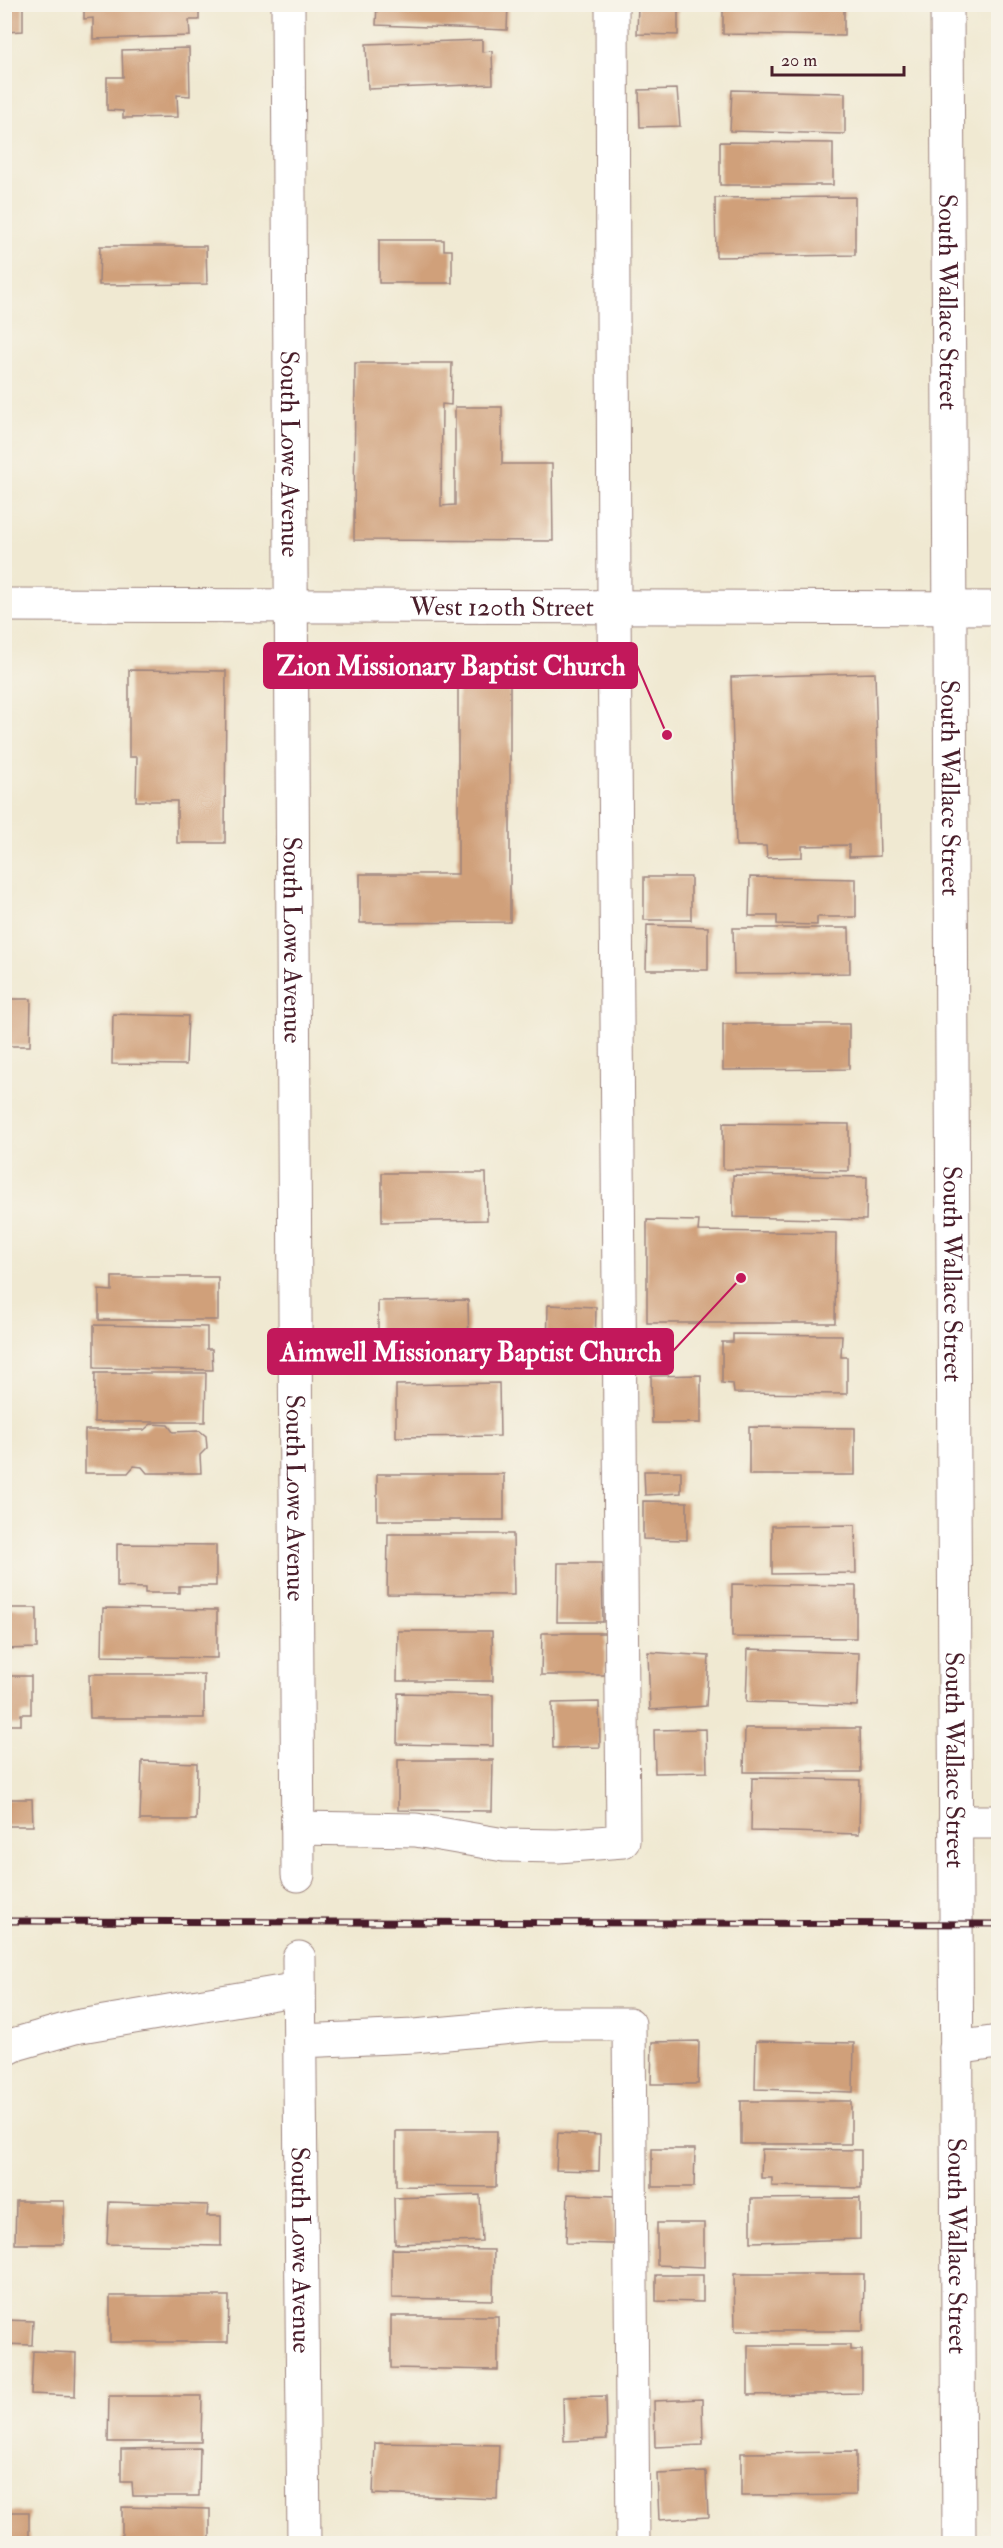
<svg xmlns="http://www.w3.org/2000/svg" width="1003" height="2548" font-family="'IM FELL Double Pica',serif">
	<rect width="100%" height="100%" fill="#f7f3e8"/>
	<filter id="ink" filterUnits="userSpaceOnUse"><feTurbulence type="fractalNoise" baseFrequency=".0167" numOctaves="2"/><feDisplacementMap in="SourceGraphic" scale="12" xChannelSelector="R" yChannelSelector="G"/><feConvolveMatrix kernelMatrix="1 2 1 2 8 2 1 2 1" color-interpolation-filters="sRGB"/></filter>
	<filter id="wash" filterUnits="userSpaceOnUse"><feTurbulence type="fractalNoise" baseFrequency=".008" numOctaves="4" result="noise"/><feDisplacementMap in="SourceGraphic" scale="24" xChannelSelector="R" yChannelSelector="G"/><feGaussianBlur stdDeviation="1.35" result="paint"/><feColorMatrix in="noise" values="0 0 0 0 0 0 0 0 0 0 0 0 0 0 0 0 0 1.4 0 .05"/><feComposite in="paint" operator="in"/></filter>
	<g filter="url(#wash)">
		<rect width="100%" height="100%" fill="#f0e9d2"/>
		<g id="blocks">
			<path fill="#d0a07a" d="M 4,4 L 23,4 L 23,31 L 4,32 Z
				M 84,4 L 199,4 L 199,20 L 189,20 L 190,36 L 93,39 L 93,18 L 84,19 Z
				M 377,4 L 508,4 L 507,30 L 376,25 Z
				M 723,4 L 844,4 L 844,36 L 723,34 Z
				M 638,5 L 678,5 L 678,35 L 637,34 Z
				M 482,40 L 482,52 L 492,51 L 493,84 L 368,89 L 366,44 Z
				M 189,48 L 190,96 L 177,95 L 178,117 L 123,118 L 123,111 L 107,110 L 107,77 L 123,77 L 122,50 Z
				M 677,89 L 680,126 L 640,127 L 639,90 Z
				M 732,90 L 845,93 L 845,134 L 730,131 Z
				M 720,142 L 833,143 L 833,185 L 720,185 Z
				M 855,197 L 855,255 L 716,257 L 715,198 Z
				M 379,240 L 444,240 L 444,250 L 452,250 L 452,283 L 379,283 Z
				M 100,246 L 206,246 L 207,284 L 99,285 Z
				M 355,363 L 452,363 L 451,405 L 442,404 L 441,506 L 455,505 L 455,407 L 502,407 L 502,464 L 552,464 L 553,541 L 354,540 Z
				M 129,670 L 226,671 L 225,843 L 177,843 L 177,801 L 136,801 L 137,757 L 129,757 Z
				M 458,673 L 510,673 L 510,922 L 360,923 L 360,874 L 458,874 Z
				M 875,673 L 880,856 L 849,857 L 849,845 L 802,846 L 802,857 L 767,858 L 766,846 L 736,846 L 731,677 Z
				M 644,877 L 691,877 L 691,920 L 644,920 Z
				M 750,877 L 856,879 L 856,917 L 817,917 L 817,925 L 777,924 L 777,916 L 749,916 Z
				M 647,925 L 708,927 L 708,970 L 646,970 Z
				M 733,928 L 849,928 L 850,973 L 734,974 Z
				M 4,999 L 31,999 L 30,1046 L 4,1046 Z
				M 113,1014 L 188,1016 L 186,1065 L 112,1064 Z
				M 723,1024 L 849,1024 L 849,1069 L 723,1070 Z
				M 723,1123 L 849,1124 L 849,1171 L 723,1169 Z
				M 382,1173 L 486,1173 L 487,1220 L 382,1222 Z
				M 733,1175 L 867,1177 L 866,1220 L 733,1217 Z
				M 647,1220 L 699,1221 L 698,1231 L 836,1233 L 835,1323 L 647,1323 Z
				M 112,1277 L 218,1277 L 218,1320 L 99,1320 L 99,1290 L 112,1291 Z
				M 468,1300 L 469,1351 L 378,1351 L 378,1301 Z
				M 548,1305 L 596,1307 L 595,1354 L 547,1353 Z
				M 94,1325 L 207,1327 L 207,1349 L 212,1349 L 213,1370 L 94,1368 Z
				M 733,1334 L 842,1335 L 841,1357 L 847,1357 L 847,1394 L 734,1393 L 733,1384 L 722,1383 L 722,1342 L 733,1342 Z
				M 95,1373 L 206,1373 L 205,1422 L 94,1422 Z
				M 701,1375 L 701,1423 L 652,1423 L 651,1376 Z
				M 499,1383 L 500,1436 L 396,1437 L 396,1385 Z
				M 151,1424 L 168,1425 L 173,1432 L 200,1431 L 206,1436 L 207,1448 L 200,1455 L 201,1473 L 147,1473 L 142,1467 L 134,1466 L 128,1473 L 85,1473 L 85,1430 L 144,1430 Z
				M 749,1427 L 855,1428 L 855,1475 L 749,1475 Z
				M 644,1471 L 681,1471 L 681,1493 L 645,1495 Z
				M 377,1474 L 504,1474 L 504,1520 L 377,1520 Z
				M 643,1501 L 687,1502 L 687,1540 L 643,1539 Z
				M 855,1525 L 856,1573 L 772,1574 L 772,1526 Z
				M 388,1534 L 513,1534 L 514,1595 L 387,1594 Z
				M 117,1544 L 216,1545 L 216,1586 L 179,1586 L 179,1593 L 145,1593 L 145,1588 L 117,1587 Z
				M 558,1563 L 602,1563 L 603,1622 L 557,1622 Z
				M 732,1584 L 856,1586 L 856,1638 L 732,1637 Z
				M 4,1608 L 37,1608 L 37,1648 L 4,1649 Z
				M 103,1608 L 217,1610 L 217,1658 L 102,1656 Z
				M 398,1631 L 492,1631 L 493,1681 L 397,1681 Z
				M 542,1633 L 605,1633 L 605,1675 L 541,1675 Z
				M 748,1649 L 859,1653 L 857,1706 L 746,1702 Z
				M 648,1652 L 709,1656 L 706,1706 L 650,1710 Z
				M 89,1674 L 204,1674 L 204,1718 L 90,1718 Z
				M 4,1676 L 31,1676 L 31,1714 L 21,1714 L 21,1725 L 4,1725 Z
				M 398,1693 L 493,1695 L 493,1746 L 397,1744 Z
				M 599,1702 L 600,1747 L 553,1748 L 552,1703 Z
				M 745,1728 L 860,1728 L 861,1772 L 744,1772 Z
				M 706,1729 L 707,1772 L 655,1773 L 654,1730 Z
				M 398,1760 L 493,1760 L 492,1811 L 398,1810 Z
				M 142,1761 L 197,1763 L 196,1820 L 140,1820 Z
				M 752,1778 L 860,1780 L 859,1834 L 751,1831 Z
				M 4,1799 L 32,1799 L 33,1826 L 4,1826 Z
				M 699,2041 L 698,2084 L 651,2084 L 652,2042 Z
				M 756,2041 L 854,2043 L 853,2092 L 755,2089 Z
				M 741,2101 L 851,2101 L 851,2144 L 741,2144 Z
				M 396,2131 L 497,2131 L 496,2187 L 396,2186 Z
				M 558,2133 L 600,2135 L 599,2171 L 556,2170 Z
				M 652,2149 L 695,2149 L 694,2187 L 652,2187 Z
				M 762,2149 L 861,2150 L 861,2188 L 772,2186 L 772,2178 L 761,2178 Z
				M 568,2194 L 615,2196 L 614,2244 L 566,2243 Z
				M 480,2195 L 482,2241 L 395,2244 L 394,2198 Z
				M 860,2198 L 860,2239 L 751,2242 L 751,2199 Z
				M 16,2201 L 64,2201 L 64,2244 L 15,2244 Z
				M 109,2202 L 208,2205 L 207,2216 L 221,2216 L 221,2246 L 107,2244 Z
				M 657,2223 L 704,2223 L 704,2267 L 657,2265 Z
				M 392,2249 L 494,2250 L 493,2300 L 392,2298 Z
				M 734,2274 L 864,2274 L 863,2331 L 735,2331 Z
				M 656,2275 L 703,2275 L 703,2302 L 656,2301 Z
				M 110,2296 L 229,2296 L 228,2342 L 110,2342 Z
				M 391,2316 L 498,2316 L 498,2370 L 391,2368 Z
				M 4,2320 L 33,2321 L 32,2345 L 4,2344 Z
				M 748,2345 L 850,2345 L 850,2350 L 862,2350 L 862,2393 L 748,2395 Z
				M 33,2351 L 76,2353 L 75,2396 L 31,2394 Z
				M 109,2396 L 202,2396 L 201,2442 L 108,2442 Z
				M 606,2396 L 607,2439 L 564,2441 L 563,2397 Z
				M 702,2399 L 703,2445 L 655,2447 L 654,2401 Z
				M 375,2443 L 499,2445 L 497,2499 L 373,2494 Z
				M 200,2448 L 199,2496 L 133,2496 L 132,2482 L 121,2482 L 121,2449 Z
				M 856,2452 L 856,2495 L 741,2496 L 741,2453 Z
				M 706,2472 L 708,2517 L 659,2520 L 657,2474 Z
				M 122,2507 L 210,2509 L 210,2544 L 122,2544 Z
				M 4,2512 L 29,2512 L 29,2544 L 4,2544 Z"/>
		</g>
	</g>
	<g filter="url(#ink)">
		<use href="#blocks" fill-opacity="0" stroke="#9d847e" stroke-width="1.5"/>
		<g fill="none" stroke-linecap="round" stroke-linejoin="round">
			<g stroke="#9d847e" stroke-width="35">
				<g id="minor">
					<path id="s1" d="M 288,4 L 298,1875"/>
					<path id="s2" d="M 947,4 L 959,2544"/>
					<path id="s3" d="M 4,605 L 998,608"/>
					<path d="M 955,1822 L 998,1822"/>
					<path d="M 298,1828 L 416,1830 L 504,1845 L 558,1846 L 623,1841 L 614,607 L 612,4"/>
					<path id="s4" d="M 299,1958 L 304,2544"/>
					<path d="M 300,2041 L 414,2036 L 545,2024 L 629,2024 L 633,2544"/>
					<path d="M 956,2048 L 998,2042"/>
					<path d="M 4,2050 L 16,2044 L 75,2027 L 299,1989"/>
				</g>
			</g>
			<use href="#minor" stroke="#fff" stroke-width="33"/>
			<g stroke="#4a1f2b" stroke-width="7">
				<path id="rail" d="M 4,1921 L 998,1924"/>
			</g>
			<use href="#rail" stroke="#f7f3e8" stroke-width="4.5" stroke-dasharray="14" stroke-linecap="butt"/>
		</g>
	</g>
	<g text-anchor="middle" stroke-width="4.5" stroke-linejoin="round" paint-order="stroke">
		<g font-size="26" fill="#4a1f2b" stroke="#f7f3e8">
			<text dy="9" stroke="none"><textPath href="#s2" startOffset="298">South Wallace Street</textPath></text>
			<text dy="9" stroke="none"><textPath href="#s1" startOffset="450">South Lowe Avenue</textPath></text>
			<text dy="9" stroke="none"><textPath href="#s3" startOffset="498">West 120th Street</textPath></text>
			<text dy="9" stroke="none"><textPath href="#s2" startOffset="784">South Wallace Street</textPath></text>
			<text dy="9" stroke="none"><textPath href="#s1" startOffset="936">South Lowe Avenue</textPath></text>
			<text dy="9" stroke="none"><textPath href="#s2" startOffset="1270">South Wallace Street</textPath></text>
			<text dy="9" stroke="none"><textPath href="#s1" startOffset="1494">South Lowe Avenue</textPath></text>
			<text dy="9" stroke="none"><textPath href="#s2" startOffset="1756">South Wallace Street</textPath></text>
			<text dy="9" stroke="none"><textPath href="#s2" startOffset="2242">South Wallace Street</textPath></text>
			<text dy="9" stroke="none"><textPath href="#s4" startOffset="292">South Lowe Avenue</textPath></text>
		</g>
	</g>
	<path fill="none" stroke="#c2185b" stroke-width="2" d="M667 735L637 665M741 1278L673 1351"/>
	<g fill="#c2185b" stroke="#f7f3e8" stroke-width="2">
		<circle cx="667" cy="735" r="6"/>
		<circle cx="741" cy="1278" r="6"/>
	</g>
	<g fill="#c2185b" stroke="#c2185b" stroke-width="2">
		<rect x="264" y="643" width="373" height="45" rx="6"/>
		<rect x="268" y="1329" width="405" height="45" rx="6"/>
	</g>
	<g font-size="27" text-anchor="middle" font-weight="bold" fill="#fff">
		<text x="451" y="675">Zion Missionary Baptist Church</text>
		<text x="471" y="1361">Aimwell Missionary Baptist Church</text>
	</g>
	<rect width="1003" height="2548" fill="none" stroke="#f7f3e8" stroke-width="24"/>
	<path d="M772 66v9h132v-9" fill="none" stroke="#4a1f2b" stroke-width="3"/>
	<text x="781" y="66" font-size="18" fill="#4a1f2b" stroke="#f7f3e8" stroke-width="4.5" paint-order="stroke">20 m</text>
</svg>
